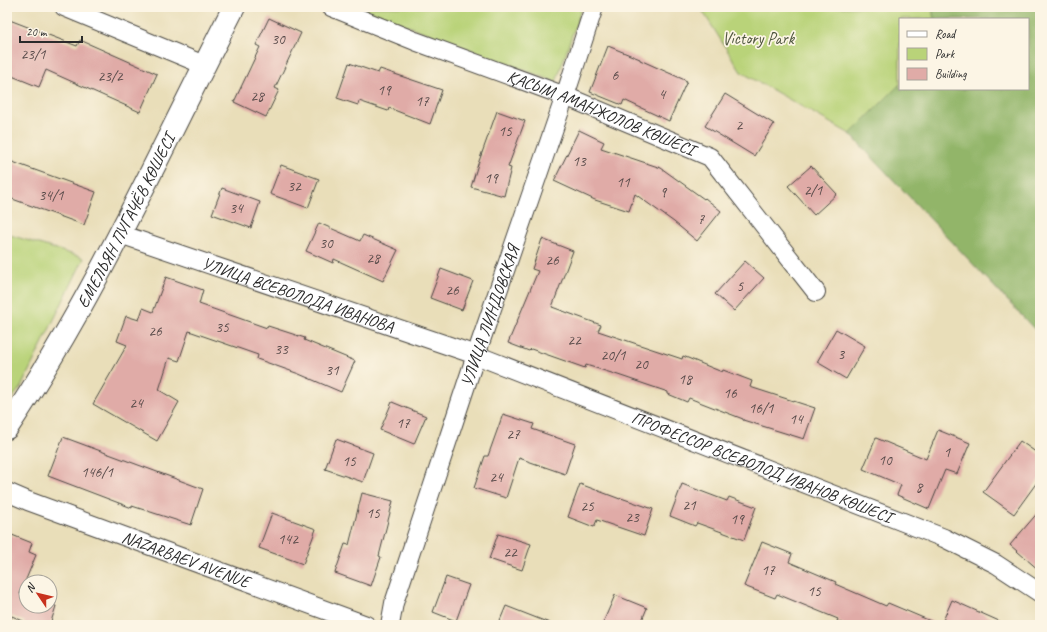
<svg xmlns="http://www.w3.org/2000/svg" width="1047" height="632" font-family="Caveat,sans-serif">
	<rect width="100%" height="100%" fill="#fcf5e5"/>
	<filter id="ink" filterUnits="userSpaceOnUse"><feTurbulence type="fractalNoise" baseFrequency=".025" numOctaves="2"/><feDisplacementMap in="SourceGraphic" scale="8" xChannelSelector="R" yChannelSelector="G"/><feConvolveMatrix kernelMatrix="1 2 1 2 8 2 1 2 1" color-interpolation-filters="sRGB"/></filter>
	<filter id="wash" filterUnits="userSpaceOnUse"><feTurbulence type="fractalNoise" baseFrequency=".012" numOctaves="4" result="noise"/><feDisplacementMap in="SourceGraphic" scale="16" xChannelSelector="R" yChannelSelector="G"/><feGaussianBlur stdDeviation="0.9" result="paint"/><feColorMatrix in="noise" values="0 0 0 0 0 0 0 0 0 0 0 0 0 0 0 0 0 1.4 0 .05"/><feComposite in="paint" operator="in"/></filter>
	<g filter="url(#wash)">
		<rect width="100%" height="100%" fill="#e9deb9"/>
		<path fill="#b9d379" stroke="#727f52" d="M 358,7 L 582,7 L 556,82 Z
			M 640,7 L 932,7 L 934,19 L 900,19 L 900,84 L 850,134 L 741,72 L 700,7 L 648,10 Z
			M 7,234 L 84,258 L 21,387 L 7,405 Z"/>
		<path fill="#92b569" stroke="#5e704a" d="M 932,7 L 1040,7 L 1040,335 L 850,134 L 900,84 L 900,89 L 1028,89 L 1028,19 L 934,19 Z"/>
		<g id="blocks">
			<path fill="#e0aba7" d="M 269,18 L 301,33 L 275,88 L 279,90 L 266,117 L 234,102 L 260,47 L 256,45 Z
				M 7,19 L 77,46 L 80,40 L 157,74 L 140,112 L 46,70 L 39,87 L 7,74 Z
				M 608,46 L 640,59 L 640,60 L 687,81 L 669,121 L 624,100 L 622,105 L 590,92 Z
				M 349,63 L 378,73 L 380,69 L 442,90 L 430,124 L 389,108 L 388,111 L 359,101 L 358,105 L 337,98 Z
				M 725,94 L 774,124 L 754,156 L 705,126 Z
				M 497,111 L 525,121 L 508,167 L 511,168 L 504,196 L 471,187 L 478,164 Z
				M 579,130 L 604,142 L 601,148 L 661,168 L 704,199 L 705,198 L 721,211 L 697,241 L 674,222 L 635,194 L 629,211 L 595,200 L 554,181 Z
				M 7,160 L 96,192 L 84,225 L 7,197 Z
				M 281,165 L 319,179 L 308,208 L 270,194 Z
				M 811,166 L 837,194 L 814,215 L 788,186 Z
				M 222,188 L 260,202 L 251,228 L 212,214 Z
				M 319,223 L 360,241 L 363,235 L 398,250 L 383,281 L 334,259 L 333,263 L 306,251 Z
				M 542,239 L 573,251 L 552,307 L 601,325 L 598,331 L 682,359 L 683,356 L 722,372 L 723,370 L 752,381 L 750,387 L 815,408 L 804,439 L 743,420 L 743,419 L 689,398 L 687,402 L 668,394 L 668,392 L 618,375 L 586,365 L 585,368 L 531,349 L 529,351 L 508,343 L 538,271 L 532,269 Z
				M 745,261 L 764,278 L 734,311 L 715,294 Z
				M 441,269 L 473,281 L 462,310 L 430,298 Z
				M 166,277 L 203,290 L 199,304 L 267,328 L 268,326 L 305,338 L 304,340 L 355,361 L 341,392 L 299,374 L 257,359 L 258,355 L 189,331 L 179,361 L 169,358 L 159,390 L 179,402 L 157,441 L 93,404 L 127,345 L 117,341 L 126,316 L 139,320 L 143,308 L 153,312 Z
				M 836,329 L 865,346 L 846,379 L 817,362 Z
				M 392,402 L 426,416 L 414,444 L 380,430 Z
				M 503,414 L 534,424 L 532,429 L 575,444 L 565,474 L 519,458 L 506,498 L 474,488 L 485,456 L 488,456 Z
				M 938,430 L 970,443 L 957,474 L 945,470 L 929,509 L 897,495 L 901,485 L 863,469 L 876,438 L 926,459 Z
				M 63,437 L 203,489 L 191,525 L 132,506 L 132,508 L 48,476 Z
				M 336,439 L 373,453 L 363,482 L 325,469 Z
				M 1020,441 L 1040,455 L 1040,478 L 1014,514 L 983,492 Z
				M 580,484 L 620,499 L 621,498 L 653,509 L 644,536 L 597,520 L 594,527 L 568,517 Z
				M 682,484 L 727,501 L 729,497 L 756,507 L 744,540 L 697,523 L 695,526 L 670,516 Z
				M 362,493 L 393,501 L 379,556 L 381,557 L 371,586 L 335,573 L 345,544 L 349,545 Z
				M 1040,510 L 1040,571 L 1010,545 Z
				M 272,513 L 316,529 L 303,564 L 259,548 Z
				M 7,533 L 32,543 L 29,552 L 36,555 L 20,594 L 26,596 L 26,606 L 50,606 L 50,604 L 56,606 L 50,625 L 23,625 L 25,622 L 12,616 L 8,625 L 7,625 Z
				M 498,534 L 531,544 L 522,570 L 489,559 Z
				M 762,542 L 792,554 L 789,562 L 836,582 L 835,584 L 886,606 L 888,603 L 940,625 L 845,625 L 837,621 L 838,619 L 777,594 L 775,598 L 744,586 Z
				M 446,577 L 469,585 L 456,621 L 433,612 Z
				M 615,595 L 647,608 L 640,625 L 602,625 Z
				M 952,600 L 1008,625 L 941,625 Z
				M 506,606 L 552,624 L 551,625 L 498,625 Z"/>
		</g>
	</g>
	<g filter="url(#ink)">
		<use href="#blocks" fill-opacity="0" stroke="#484640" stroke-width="1"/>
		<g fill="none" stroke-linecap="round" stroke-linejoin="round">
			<g stroke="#484640" stroke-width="20">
				<g id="minor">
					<path d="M 64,7 L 204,65"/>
					<path id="s1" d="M 331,7 L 415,41 L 565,96 L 710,157 L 816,292"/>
					<path id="s2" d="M 120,234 L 476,355 L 944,538 L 996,564 L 1040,593"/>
					<path id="s3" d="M 7,492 L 28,501 L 366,625"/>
					<path id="s4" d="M 390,625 L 394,603 L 476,355 L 565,96 L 594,7"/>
				</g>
			</g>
			<g stroke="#484640" stroke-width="24">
				<g id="tertiary">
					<path id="s5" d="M 7,428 C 96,295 161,149 234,7"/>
				</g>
			</g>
			<use href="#minor" stroke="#fff" stroke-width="18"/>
			<use href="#tertiary" stroke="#fff" stroke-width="22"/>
		</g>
	</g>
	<g text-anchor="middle" stroke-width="3.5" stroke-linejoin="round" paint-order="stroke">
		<g font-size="15" fill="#584b4a">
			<text x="278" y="44">30</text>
			<text x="33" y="59">23/1</text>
			<text x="615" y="80">6</text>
			<text x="110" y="81">23/2</text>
			<text x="384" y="95">19</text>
			<text x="662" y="99">4</text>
			<text x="257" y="101">28</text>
			<text x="422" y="106">17</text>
			<text x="739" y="130">2</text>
			<text x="505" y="136">15</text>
			<text x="579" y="166">13</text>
			<text x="491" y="183">19</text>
			<text x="623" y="187">11</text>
			<text x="294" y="191">32</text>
			<text x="813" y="195">2/1</text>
			<text x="663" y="197">9</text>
			<text x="51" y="200">34/1</text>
			<text x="236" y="213">34</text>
			<text x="701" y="224">7</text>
			<text x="326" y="248">30</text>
			<text x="373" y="263">28</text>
			<text x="552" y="265">26</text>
			<text x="740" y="291">5</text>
			<text x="452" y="295">26</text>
			<text x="222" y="332">35</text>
			<text x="155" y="336">26</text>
			<text x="574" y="345">22</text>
			<text x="281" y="354">33</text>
			<text x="841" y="359">3</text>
			<text x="613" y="360">20/1</text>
			<text x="641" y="369">20</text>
			<text x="332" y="375">31</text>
			<text x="685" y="384">18</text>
			<text x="730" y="398">16</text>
			<text x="136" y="408">24</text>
			<text x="761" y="413">16/1</text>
			<text x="796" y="424">14</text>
			<text x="403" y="428">17</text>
			<text x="513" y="439">27</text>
			<text x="947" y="457">1</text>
			<text x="885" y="465">10</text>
			<text x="349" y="466">15</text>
			<text x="97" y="477">146/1</text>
			<text x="496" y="482">24</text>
			<text x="919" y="492">8</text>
			<text x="689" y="510">21</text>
			<text x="587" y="511">25</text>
			<text x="373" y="518">15</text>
			<text x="632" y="522">23</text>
			<text x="737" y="524">19</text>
			<text x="288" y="544">142</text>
			<text x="510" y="557">22</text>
			<text x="768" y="575">17</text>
			<text x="814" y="596">15</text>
		</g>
		<g font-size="17" fill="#4e553e" stroke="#fcf5e5">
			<text x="758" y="44">Victory Park</text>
		</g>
		<g font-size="17" fill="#2b2b2b" stroke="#fcf5e5">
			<text dy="6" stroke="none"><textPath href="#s1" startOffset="290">ҚАСЫМ АМАНЖОЛОВ КӨШЕСІ</textPath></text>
			<text dy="6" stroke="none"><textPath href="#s5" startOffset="239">ЕМЕЛЬЯН ПУГАЧЁВ КӨШЕСІ</textPath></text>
			<text dy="6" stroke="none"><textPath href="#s2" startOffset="188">УЛИЦА ВСЕВОЛОДА ИВАНОВА</textPath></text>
			<text dy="6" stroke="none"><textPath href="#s4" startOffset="325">УЛИЦА ЛИНДОВСКАЯ</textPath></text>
			<text dy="6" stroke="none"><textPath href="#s2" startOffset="683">ПРОФЕССОР ВСЕВОЛОД ИВАНОВ КӨШЕСІ</textPath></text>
			<text dy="6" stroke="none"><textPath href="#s3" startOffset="191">NAZARBAEV AVENUE</textPath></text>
		</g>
	</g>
	<rect width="1047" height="632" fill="none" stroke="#fcf5e5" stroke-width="24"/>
	<rect x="899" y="18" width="130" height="72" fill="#fcf5e5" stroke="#a8a49b"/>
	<rect x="907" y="31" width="20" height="6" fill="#ffffff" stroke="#a8a49b"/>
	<text x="935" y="38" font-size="12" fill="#2b2b2b">Road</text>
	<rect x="907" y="48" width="20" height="12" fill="#b9d379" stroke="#a8a49b"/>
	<text x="935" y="58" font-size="12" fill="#2b2b2b">Park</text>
	<rect x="907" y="68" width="20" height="12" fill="#e0aba7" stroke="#a8a49b"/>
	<text x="935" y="78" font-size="12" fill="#2b2b2b">Building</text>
	<g transform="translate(38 594) rotate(305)"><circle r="19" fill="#fcf5e5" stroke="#a8a49b"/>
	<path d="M0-3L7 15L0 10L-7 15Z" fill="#c8321e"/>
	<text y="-6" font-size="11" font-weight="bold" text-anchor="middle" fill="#2b2b2b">N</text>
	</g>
	<path d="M20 36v6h62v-6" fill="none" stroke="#2b2b2b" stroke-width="2"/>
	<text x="26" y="36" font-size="12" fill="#2b2b2b" stroke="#fcf5e5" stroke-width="3" paint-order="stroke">20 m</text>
</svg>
